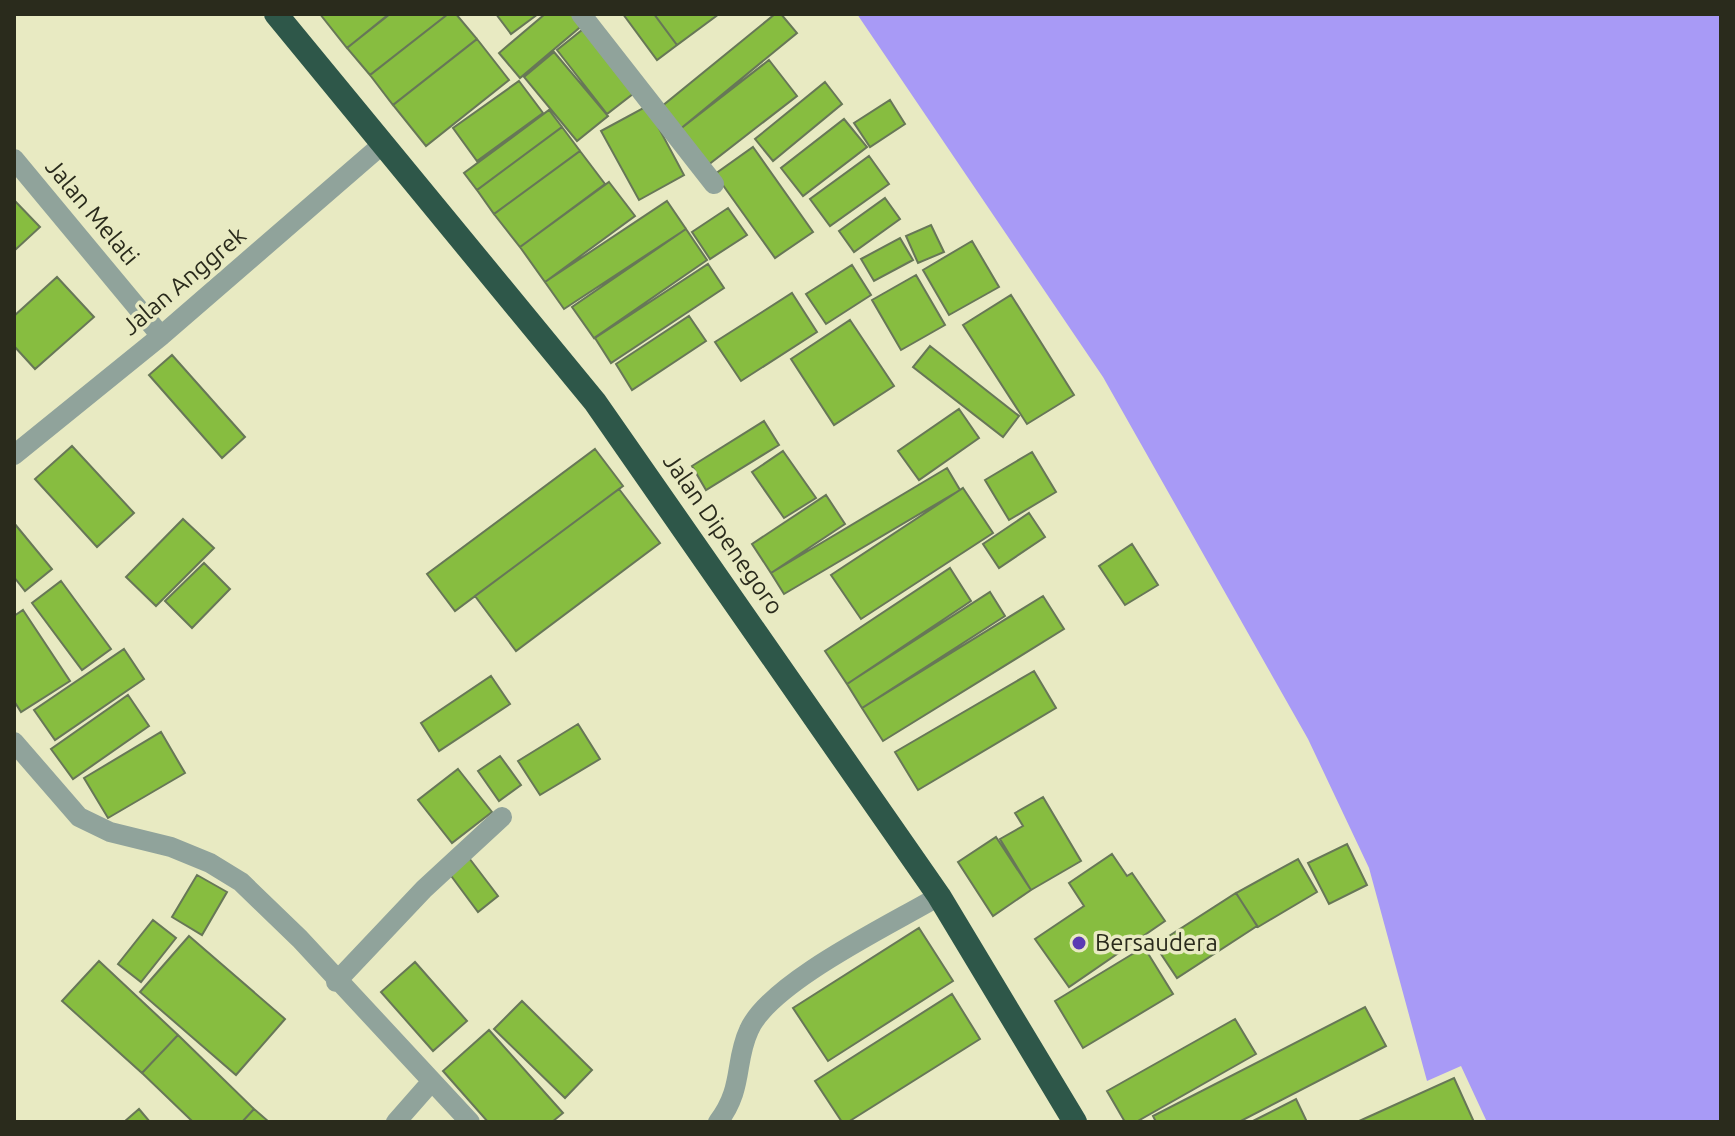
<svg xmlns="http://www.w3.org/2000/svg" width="1735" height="1136" font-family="Ubuntu,sans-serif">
	<rect width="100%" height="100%" fill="#e8eac2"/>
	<path fill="#a89af6" d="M 857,14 L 1721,14 L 1721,1122 L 1487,1122 L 1461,1066 L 1427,1081 L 1369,868 L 1308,739 L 1103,377 Z"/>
	<path fill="#87bd40" stroke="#677757" stroke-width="2" d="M 320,14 L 389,14 L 347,48 Z
		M 390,14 L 448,14 L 370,75 L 347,48 Z
		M 448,14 L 456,14 L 477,39 L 393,105 L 370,75 Z
		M 496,14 L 538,14 L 511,34 Z
		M 545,14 L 578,14 L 585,23 L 520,78 L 499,53 Z
		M 623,14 L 654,14 L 677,45 L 657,60 Z
		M 654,14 L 719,14 L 677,45 Z
		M 775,14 L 781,14 L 797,33 L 679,130 L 661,107 Z
		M 587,26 L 638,90 L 607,114 L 557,50 Z
		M 477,39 L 509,80 L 426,146 L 393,105 Z
		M 554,52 L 608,116 L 577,141 L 524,77 Z
		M 769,60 L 797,96 L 708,165 L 679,130 Z
		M 519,81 L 543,113 L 477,161 L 453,128 Z
		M 825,82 L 842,104 L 773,161 L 755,139 Z
		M 890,100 L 905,124 L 870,147 L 854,123 Z
		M 647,106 L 684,175 L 639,200 L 601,131 Z
		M 549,110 L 562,127 L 477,190 L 464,173 Z
		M 844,119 L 867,147 L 803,196 L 781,168 Z
		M 562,127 L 580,151 L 494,214 L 477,190 Z
		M 753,147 L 813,232 L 775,258 L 715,174 Z
		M 580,151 L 605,184 L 520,247 L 494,214 Z
		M 869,156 L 889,184 L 830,226 L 810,199 Z
		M 609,182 L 635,216 L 545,282 L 520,247 Z
		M 885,198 L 900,219 L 854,252 L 839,231 Z
		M 14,200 L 40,227 L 14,251 Z
		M 667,201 L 686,229 L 564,309 L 545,282 Z
		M 728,208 L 747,235 L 710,259 L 692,232 Z
		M 931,225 L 944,252 L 918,263 L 906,236 Z
		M 686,229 L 707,260 L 594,338 L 572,307 Z
		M 900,238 L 913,260 L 874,281 L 861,259 Z
		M 972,241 L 999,287 L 949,315 L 923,270 Z
		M 708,264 L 724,288 L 611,363 L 595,338 Z
		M 852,265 L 871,295 L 826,324 L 806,294 Z
		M 916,275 L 945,325 L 901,350 L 872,300 Z
		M 57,277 L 94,317 L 35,369 L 14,346 L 14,316 Z
		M 792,293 L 817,332 L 741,381 L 715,342 Z
		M 1011,295 L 1074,395 L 1027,424 L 963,325 Z
		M 689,316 L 706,341 L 632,390 L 616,364 Z
		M 850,320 L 894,386 L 834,425 L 791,359 Z
		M 930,346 L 1019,416 L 1003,437 L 913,367 Z
		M 172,355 L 245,437 L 222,458 L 149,375 Z
		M 959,409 L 979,438 L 919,480 L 898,451 Z
		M 764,421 L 779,445 L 706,490 L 692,466 Z
		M 72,446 L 134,513 L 97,547 L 35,479 Z
		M 595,449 L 623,486 L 455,611 L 427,574 Z
		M 783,451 L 816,498 L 784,518 L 752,472 Z
		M 1032,452 L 1056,492 L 1009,520 L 985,480 Z
		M 947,468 L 960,490 L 784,594 L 771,573 Z
		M 963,488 L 993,533 L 861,619 L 831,575 Z
		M 619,489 L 660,543 L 516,651 L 475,596 Z
		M 826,495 L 845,524 L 771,573 L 752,544 Z
		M 1029,513 L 1045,537 L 999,568 L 983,544 Z
		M 183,519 L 214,548 L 156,606 L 126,577 Z
		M 14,523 L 52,569 L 25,591 L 14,577 Z
		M 1132,544 L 1158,585 L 1125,605 L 1099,566 Z
		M 204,563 L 230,589 L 192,628 L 165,601 Z
		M 950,568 L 971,601 L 847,684 L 825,651 Z
		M 61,581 L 111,649 L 82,670 L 32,603 Z
		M 990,592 L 1005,616 L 862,708 L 847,684 Z
		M 1043,596 L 1064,629 L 883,741 L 862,708 Z
		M 23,610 L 70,681 L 21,712 L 14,701 L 14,616 Z
		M 124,649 L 144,679 L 55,740 L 34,710 Z
		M 1034,671 L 1056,708 L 918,790 L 895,752 Z
		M 491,676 L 510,704 L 439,751 L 421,723 Z
		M 128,695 L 149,726 L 73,779 L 51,749 Z
		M 578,724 L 600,759 L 540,795 L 518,761 Z
		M 161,732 L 185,773 L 108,818 L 84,778 Z
		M 500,756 L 521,785 L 499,801 L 478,771 Z
		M 458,769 L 492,812 L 452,843 L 418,800 Z
		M 1043,797 L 1081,861 L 1031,890 L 1000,839 L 1023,826 L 1015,813 Z
		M 996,837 L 1031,890 L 993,916 L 958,862 Z
		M 1347,844 L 1367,885 L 1329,904 L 1308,863 Z
		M 466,854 L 498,896 L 478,912 L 446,869 Z
		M 1112,854 L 1127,876 L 1132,873 L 1165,921 L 1069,987 L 1035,939 L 1084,906 L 1069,883 Z
		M 1298,859 L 1317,892 L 1258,927 L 1236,893 Z
		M 197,875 L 227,892 L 202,935 L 172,917 Z
		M 1236,893 L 1257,926 L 1177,978 L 1155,945 Z
		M 153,920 L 176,938 L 141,982 L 118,964 Z
		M 919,928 L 953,981 L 828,1061 L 793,1008 Z
		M 189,936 L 285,1019 L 236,1075 L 140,992 Z
		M 1144,947 L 1173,994 L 1083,1048 L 1055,1001 Z
		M 99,961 L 178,1035 L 142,1073 L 62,1001 Z
		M 415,962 L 467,1021 L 433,1051 L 381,992 Z
		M 952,994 L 980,1039 L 848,1122 L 842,1122 L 815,1081 Z
		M 522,1001 L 592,1070 L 565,1098 L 494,1029 Z
		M 1365,1007 L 1386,1046 L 1239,1122 L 1156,1122 L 1153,1116 Z
		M 1235,1019 L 1256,1054 L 1136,1122 L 1125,1122 L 1107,1091 Z
		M 489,1030 L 563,1113 L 552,1122 L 488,1122 L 443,1071 Z
		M 178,1035 L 254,1109 L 242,1122 L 193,1122 L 142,1073 Z
		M 1454,1078 L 1474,1122 L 1357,1122 Z
		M 1296,1099 L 1307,1122 L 1251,1122 Z
		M 139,1109 L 150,1122 L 124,1122 Z
		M 254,1109 L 269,1122 L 242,1122 Z"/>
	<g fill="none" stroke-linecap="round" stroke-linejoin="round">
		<path stroke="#90a39b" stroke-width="20" d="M 581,14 L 714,184
			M 14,159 L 161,336
			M 14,455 L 161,336 L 384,143
			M 14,742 L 79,817 L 110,832 L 171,847 L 210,863 L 241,882 L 300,939 L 470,1122
			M 336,982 L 424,889 L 502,817
			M 396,1122 L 432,1081
			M 718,1122 C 744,1088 734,1062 749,1030 C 770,982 892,924 939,896"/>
		<path stroke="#2e5749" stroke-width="24" d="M 276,14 L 595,402 L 939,896 L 1075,1122"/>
	</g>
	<circle fill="#5b3bb3" stroke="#e8eac2" stroke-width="3" cx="1079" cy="943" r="8"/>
	<g text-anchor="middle" stroke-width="7" stroke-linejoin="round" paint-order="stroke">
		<g font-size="24" fill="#2a2b1c" stroke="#e8eac2">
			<text transform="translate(92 212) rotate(50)" y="8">Jalan Melati</text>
			<text transform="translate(184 281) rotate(-40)" y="8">Jalan Anggrek</text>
			<text transform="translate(723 534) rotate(55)" y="8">Jalan Dipenegoro</text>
		</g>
		<g font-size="24" fill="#2a2b1c" stroke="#e8eac2" text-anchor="start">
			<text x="1095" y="951">Bersaudera</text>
		</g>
	</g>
	<rect width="1735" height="1136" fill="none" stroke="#2a2b1c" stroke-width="32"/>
</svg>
